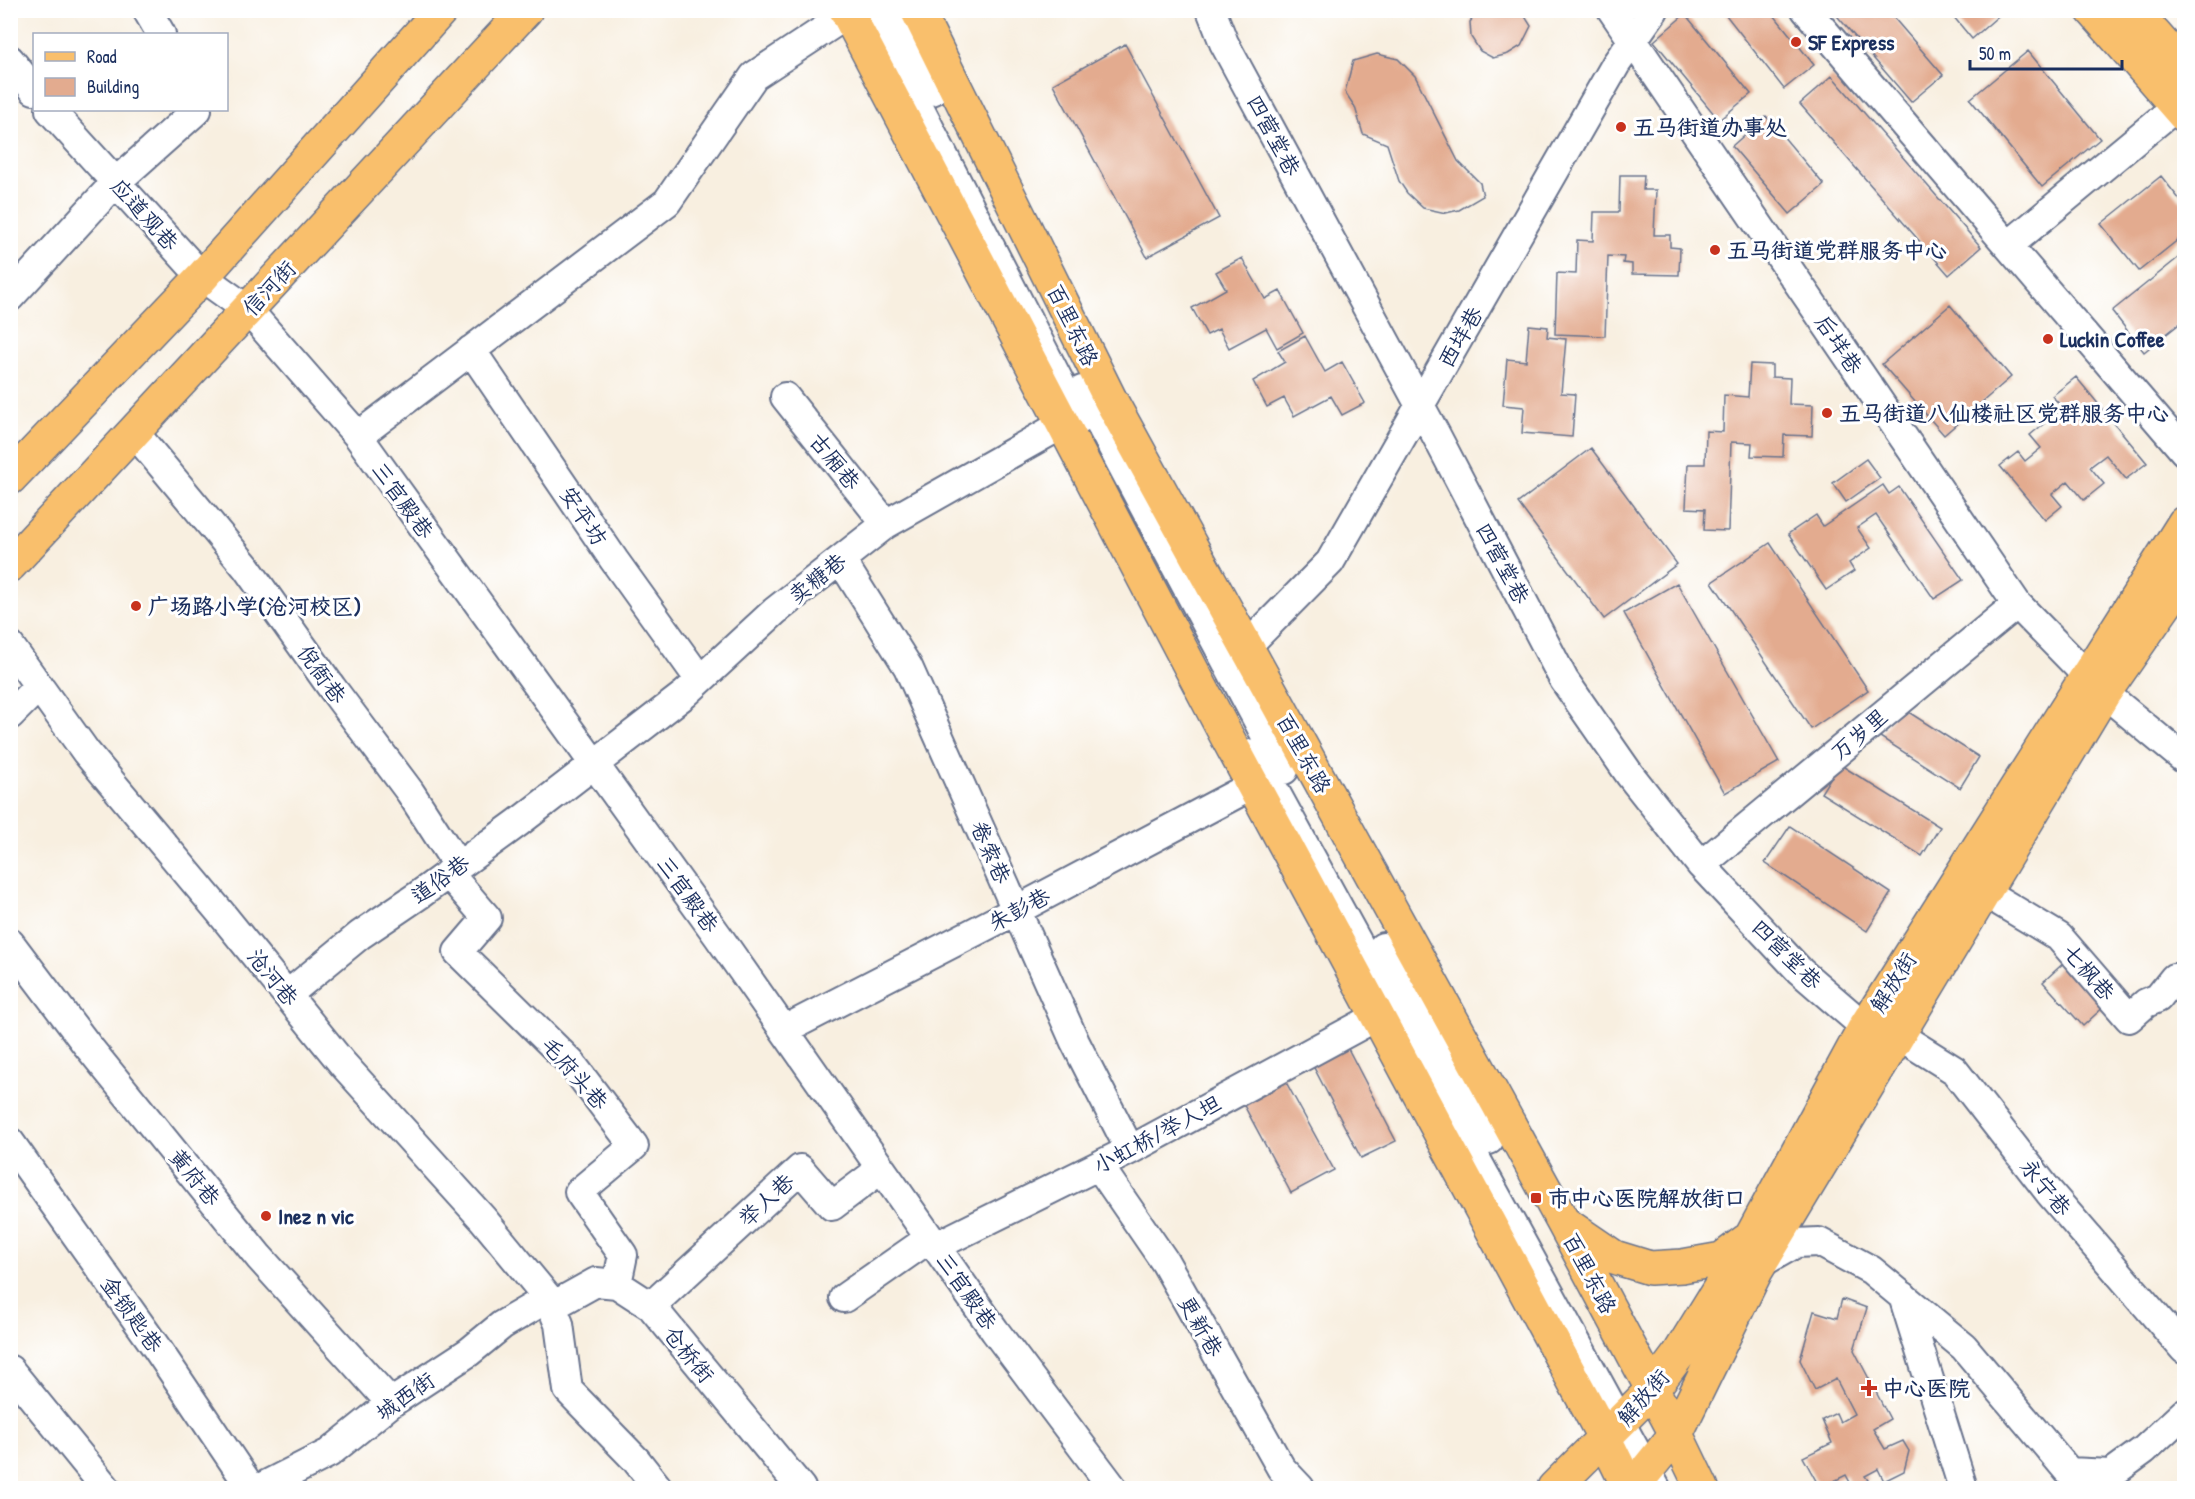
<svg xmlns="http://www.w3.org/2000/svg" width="2195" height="1499" font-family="'Patrick Hand','LXGW WenKai TC',sans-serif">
	<rect width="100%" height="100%" fill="#fff"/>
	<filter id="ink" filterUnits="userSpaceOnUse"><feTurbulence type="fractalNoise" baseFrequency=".0167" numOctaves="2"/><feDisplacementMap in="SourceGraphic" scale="12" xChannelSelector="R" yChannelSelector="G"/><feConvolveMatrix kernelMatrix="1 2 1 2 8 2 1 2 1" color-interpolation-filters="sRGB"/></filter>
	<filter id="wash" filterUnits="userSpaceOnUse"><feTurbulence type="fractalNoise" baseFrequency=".008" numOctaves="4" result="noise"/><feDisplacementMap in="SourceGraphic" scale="24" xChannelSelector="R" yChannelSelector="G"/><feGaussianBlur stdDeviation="1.35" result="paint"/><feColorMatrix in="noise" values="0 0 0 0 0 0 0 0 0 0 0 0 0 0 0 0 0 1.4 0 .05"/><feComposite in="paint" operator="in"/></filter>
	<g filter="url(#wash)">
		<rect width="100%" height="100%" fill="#f8efe0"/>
		<g id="blocks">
			<path fill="#e3ab8f" d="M 1479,10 L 1521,10 L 1531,26 L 1521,46 L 1508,54 L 1493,58 L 1480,51 L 1471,37 L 1470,22 Z
				M 1722,10 L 1770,10 L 1814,65 L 1784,89 Z
				M 1832,10 L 1887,10 L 1943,75 L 1911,102 Z
				M 1948,10 L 2005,10 L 1972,39 Z
				M 1685,14 L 1751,94 L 1719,120 L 1654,41 Z
				M 1125,44 L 1219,218 L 1147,257 L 1053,84 Z
				M 2028,51 L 2100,139 L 2042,187 L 1970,99 Z
				M 1377,54 L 1398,59 L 1415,76 L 1458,161 L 1480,183 L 1483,196 L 1459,210 L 1446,213 L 1423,208 L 1407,193 L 1399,181 L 1387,144 L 1363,134 L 1355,107 L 1345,92 L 1353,61 Z
				M 1832,76 L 1981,247 L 1949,275 L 1800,104 Z
				M 1766,116 L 1824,185 L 1790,214 L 1732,146 Z
				M 1620,175 L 1644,175 L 1643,190 L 1656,190 L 1654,235 L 1670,235 L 1670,247 L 1680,248 L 1679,275 L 1632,274 L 1632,264 L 1623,263 L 1624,257 L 1608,256 L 1605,336 L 1555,334 L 1557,273 L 1576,274 L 1577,240 L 1593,241 L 1594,212 L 1619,212 Z
				M 2161,176 L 2184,205 L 2184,235 L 2139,271 L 2101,224 Z
				M 2183,254 L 2184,323 L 2183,321 L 2144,352 L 2112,311 Z
				M 1242,258 L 1265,299 L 1280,291 L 1303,333 L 1277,348 L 1266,328 L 1229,348 L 1219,329 L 1207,335 L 1192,308 L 1226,289 L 1216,272 Z
				M 1950,305 L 2011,377 L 1944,435 L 1882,364 Z
				M 1529,325 L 1548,327 L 1547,337 L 1566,339 L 1561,393 L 1575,394 L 1572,437 L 1522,433 L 1524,407 L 1503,405 L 1507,359 L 1526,361 Z
				M 1305,336 L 1325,372 L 1342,362 L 1365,403 L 1342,415 L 1331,396 L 1294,416 L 1284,398 L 1267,407 L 1253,381 L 1285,362 L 1278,351 Z
				M 1750,364 L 1772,365 L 1772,377 L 1790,378 L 1789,404 L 1813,405 L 1812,436 L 1784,435 L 1783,457 L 1751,456 L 1752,443 L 1731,442 L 1728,531 L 1704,530 L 1705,509 L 1686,508 L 1688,464 L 1705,464 L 1706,431 L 1723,432 L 1724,395 L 1748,397 Z
				M 2076,377 L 2147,463 L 2126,479 L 2106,455 L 2090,467 L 2104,484 L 2084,500 L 2068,481 L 2052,494 L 2062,506 L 2045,520 L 2000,466 L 2018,452 L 2025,461 L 2041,448 L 2030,435 L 2063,408 L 2052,396 Z
				M 1591,448 L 1677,564 L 1604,619 L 1518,503 Z
				M 1866,459 L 1880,478 L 1846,502 L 1833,483 Z
				M 1883,485 L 1889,494 L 1899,487 L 1963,580 L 1934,599 L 1876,515 L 1857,528 L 1871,548 L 1849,563 L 1854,571 L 1826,590 L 1788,534 L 1816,515 L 1823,526 Z
				M 1770,543 L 1868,690 L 1811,729 L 1712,582 Z
				M 1677,583 L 1779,762 L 1725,793 L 1624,613 Z
				M 1899,706 L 1979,757 L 1960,788 L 1880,737 Z
				M 1839,764 L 1940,827 L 1922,856 L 1821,793 Z
				M 1790,826 L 1891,893 L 1867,931 L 1765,863 Z
				M 2069,958 L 2109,1002 L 2083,1026 L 2043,982 Z
				M 1343,1039 L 1396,1141 L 1361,1158 L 1309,1058 Z
				M 1281,1073 L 1334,1170 L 1291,1193 L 1239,1096 Z
				M 1842,1299 L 1867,1308 L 1854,1350 L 1890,1419 L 1873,1429 L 1885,1449 L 1903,1441 L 1909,1451 L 1904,1471 L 1884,1481 L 1878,1469 L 1865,1476 L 1868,1480 L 1853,1488 L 1846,1475 L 1820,1488 L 1803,1457 L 1832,1443 L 1822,1420 L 1836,1413 L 1840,1422 L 1854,1414 L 1836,1379 L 1815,1390 L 1800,1360 L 1814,1311 L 1837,1318 Z"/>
		</g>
	</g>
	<g filter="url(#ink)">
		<use href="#blocks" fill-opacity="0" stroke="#68728c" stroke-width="1.5"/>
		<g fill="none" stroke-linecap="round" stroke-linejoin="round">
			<g stroke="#68728c" stroke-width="32">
				<path id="minor" d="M 147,10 L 161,34
					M 869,10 L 1079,420
					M 892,10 L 932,91
					M 1211,10 L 1224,43 L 1436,435 L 1564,680 L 1630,775 L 1701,865 L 1800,971 L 1865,1027 L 1884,1037
					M 1612,10 L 2017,604 L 2104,693 L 2184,759
					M 1806,10 L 2184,451
					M 10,60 L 34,90
					M 50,110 L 202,277 L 248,310 L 358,436 L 718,936 L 995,1331 L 1113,1488
					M 2009,245 L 2177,106
					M 10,297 L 116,182 L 197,110
					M 471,350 L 614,560 L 700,680
					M 1082,390 L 1284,770
					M 785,397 L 886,524
					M 134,432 L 246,567 L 332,688 L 410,792 L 458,866
					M 358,436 L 667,202 L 754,76 L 848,14
					M 841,560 L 908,667 L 1075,1042 L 1130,1150
					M 10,646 L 86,752 L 220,912 L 342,1063 L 483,1219 L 548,1298 L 559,1324 L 568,1390 L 636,1460 L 658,1488
					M 1246,647 L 1330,562 L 1616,64 L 1654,10
					M 10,715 L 39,686
					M 1254,753 L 1656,1488
					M 1701,865 L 2017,604
					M 448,873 L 487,918 L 458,952 L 571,1063 L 634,1146 L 579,1192 L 623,1255 L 617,1284
					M 1984,892 L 2059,937 L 2129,1018 L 2146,1003 L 2158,998 L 2174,978 L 2184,979
					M 10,943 L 87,1045 L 259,1257 L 391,1403
					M 1383,947 L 1489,1140
					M 287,995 L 360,935 L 419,895 L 519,822 L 685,694 L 775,611 L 886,524 L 1063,424
					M 784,1030 L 1017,910 L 1253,785
					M 1898,1035 L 1954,1070 L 2049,1192 L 2184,1349
					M 10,1142 L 158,1350 L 251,1488
					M 1099,1166 L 1165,1262 L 1281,1468 L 1300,1488
					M 936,1246 L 1130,1150 L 1376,1017
					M 1761,1263 L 1796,1243 L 1819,1242 L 1871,1270 L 1964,1347 L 2069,1472 L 2111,1474 L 2144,1450 L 2184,1413
					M 1903,1296 L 1963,1488
					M 844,1298 L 930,1238
					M 651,1306 L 800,1169 L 832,1206 L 881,1169
					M 551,1307 L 596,1282 L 617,1284 L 651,1306 L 801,1488
					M 10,1370 L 106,1488
					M 260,1488 L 329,1453 L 391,1403 L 469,1352 L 502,1325 L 548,1298"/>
			</g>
			<g stroke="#68728c" stroke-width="36">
				<path id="major" d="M 846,10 L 1226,735 L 1605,1439 L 1629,1488
					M 917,10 L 1110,399 L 1563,1222 L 1676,1434 L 1702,1488
					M 2092,10 L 2184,115
					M 2133,10 L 2184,68
					M 10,478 L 202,277 L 441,10
					M 10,565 L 526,10
					M 1567,1225 L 1614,1257 L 1650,1268 L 1682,1266 L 1722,1259 L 1746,1241
					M 1554,1488 L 1652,1390 L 1679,1354 L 1750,1239 L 1865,1027 L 2184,523
					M 1632,1488 L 1676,1434 L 1756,1271 L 2104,693 L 2184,578"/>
			</g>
			<use href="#minor" stroke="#fff" stroke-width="28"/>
			<use href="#major" stroke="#f9bf6c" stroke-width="33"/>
		</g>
	</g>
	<g fill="#c8321e" stroke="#fff" stroke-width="2">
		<circle cx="1796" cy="42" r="6"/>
		<circle cx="1621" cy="127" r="6"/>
		<circle cx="1715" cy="250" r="6"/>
		<circle cx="2048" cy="339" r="6"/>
		<circle cx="1827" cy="413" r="6"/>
		<circle cx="136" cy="606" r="6"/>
		<rect x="1530" y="1192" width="12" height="12" rx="3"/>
		<circle cx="266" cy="1216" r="6"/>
		<path d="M1866 1379h6v6h6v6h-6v6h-6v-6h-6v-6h6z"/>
	</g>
	<g text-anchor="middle" stroke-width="6" stroke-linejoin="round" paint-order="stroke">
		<g font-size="22" font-weight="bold" fill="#1b2f5e" stroke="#fff" text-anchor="start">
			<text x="1808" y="50">SF Express</text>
			<text x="1633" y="135">五马街道办事处</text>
			<text x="1727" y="258">五马街道党群服务中心</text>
			<text x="2060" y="347">Luckin Coffee</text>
			<text x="1839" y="421">五马街道八仙楼社区党群服务中心</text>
			<text x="148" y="614">广场路小学(沧河校区)</text>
			<text x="1548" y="1206">市中心医院解放街口</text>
			<text x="278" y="1224">Inez n vic</text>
			<text x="1882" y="1396">中心医院</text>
		</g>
		<g font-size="22" fill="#1b2f5e" stroke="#fff">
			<text transform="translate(1274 135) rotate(62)" y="8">四营堂巷</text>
			<text transform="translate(145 214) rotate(48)" y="8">应道观巷</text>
			<text transform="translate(269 288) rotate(-47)" y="8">信河街</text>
			<text transform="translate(1073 325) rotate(64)" y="8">百里东路</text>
			<text transform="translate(1460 337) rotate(-60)" y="8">西垟巷</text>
			<text transform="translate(1839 344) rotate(56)" y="8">后垟巷</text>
			<text transform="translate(835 461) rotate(51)" y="8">古厢巷</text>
			<text transform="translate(403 500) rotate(54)" y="8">三官殿巷</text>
			<text transform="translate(584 516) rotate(56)" y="8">安平坊</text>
			<text transform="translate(1503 563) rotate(62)" y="8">四营堂巷</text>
			<text transform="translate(817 578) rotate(-38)" y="8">卖糖巷</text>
			<text transform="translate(322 674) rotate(54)" y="8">倪衙巷</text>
			<text transform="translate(1859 734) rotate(-40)" y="8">万岁里</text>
			<text transform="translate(1304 753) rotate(61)" y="8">百里东路</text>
			<text transform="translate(991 852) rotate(66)" y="8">卷索巷</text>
			<text transform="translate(440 879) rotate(-36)" y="8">道俗巷</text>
			<text transform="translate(688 894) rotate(54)" y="8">三官殿巷</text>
			<text transform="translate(1019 909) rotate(-28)" y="8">朱彭巷</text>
			<text transform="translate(1787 954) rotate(45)" y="8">四营堂巷</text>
			<text transform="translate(2089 972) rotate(49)" y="8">七枫巷</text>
			<text transform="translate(273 977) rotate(51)" y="8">沧河巷</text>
			<text transform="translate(1893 982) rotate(-58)" y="8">解放街</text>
			<text transform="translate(575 1073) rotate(49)" y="8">毛府头巷</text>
			<text transform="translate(1157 1134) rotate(-28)" y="8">小虹桥/举人坦</text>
			<text transform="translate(195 1177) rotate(51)" y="8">黄府巷</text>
			<text transform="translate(2046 1187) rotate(51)" y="8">永宁巷</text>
			<text transform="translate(766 1200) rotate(-43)" y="8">举人巷</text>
			<text transform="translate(1590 1273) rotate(62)" y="8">百里东路</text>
			<text transform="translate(967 1291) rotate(55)" y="8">三官殿巷</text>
			<text transform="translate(132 1314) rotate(54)" y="8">金锁匙巷</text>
			<text transform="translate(1201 1326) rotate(60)" y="8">更新巷</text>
			<text transform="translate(689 1354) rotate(51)" y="8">仓桥街</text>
			<text transform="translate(405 1396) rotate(-35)" y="8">城西街</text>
			<text transform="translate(1643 1397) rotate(-49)" y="8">解放街</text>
		</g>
	</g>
	<rect width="2195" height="1499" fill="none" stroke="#fff" stroke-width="36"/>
	<rect x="33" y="33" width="195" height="78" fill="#ffffff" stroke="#a4acbf" stroke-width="1.5"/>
	<rect x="45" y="52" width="30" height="9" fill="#f9bf6c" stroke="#a4acbf" stroke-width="1.5"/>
	<text x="87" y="63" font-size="18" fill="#1b2f5e">Road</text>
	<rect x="45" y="78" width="30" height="18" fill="#e3ab8f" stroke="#a4acbf" stroke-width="1.5"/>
	<text x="87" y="93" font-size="18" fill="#1b2f5e">Building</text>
	<path d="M1970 60v9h152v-9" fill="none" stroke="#1b2f5e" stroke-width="3"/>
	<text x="1979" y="60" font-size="18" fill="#1b2f5e" stroke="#ffffff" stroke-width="4.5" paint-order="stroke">50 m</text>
</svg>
